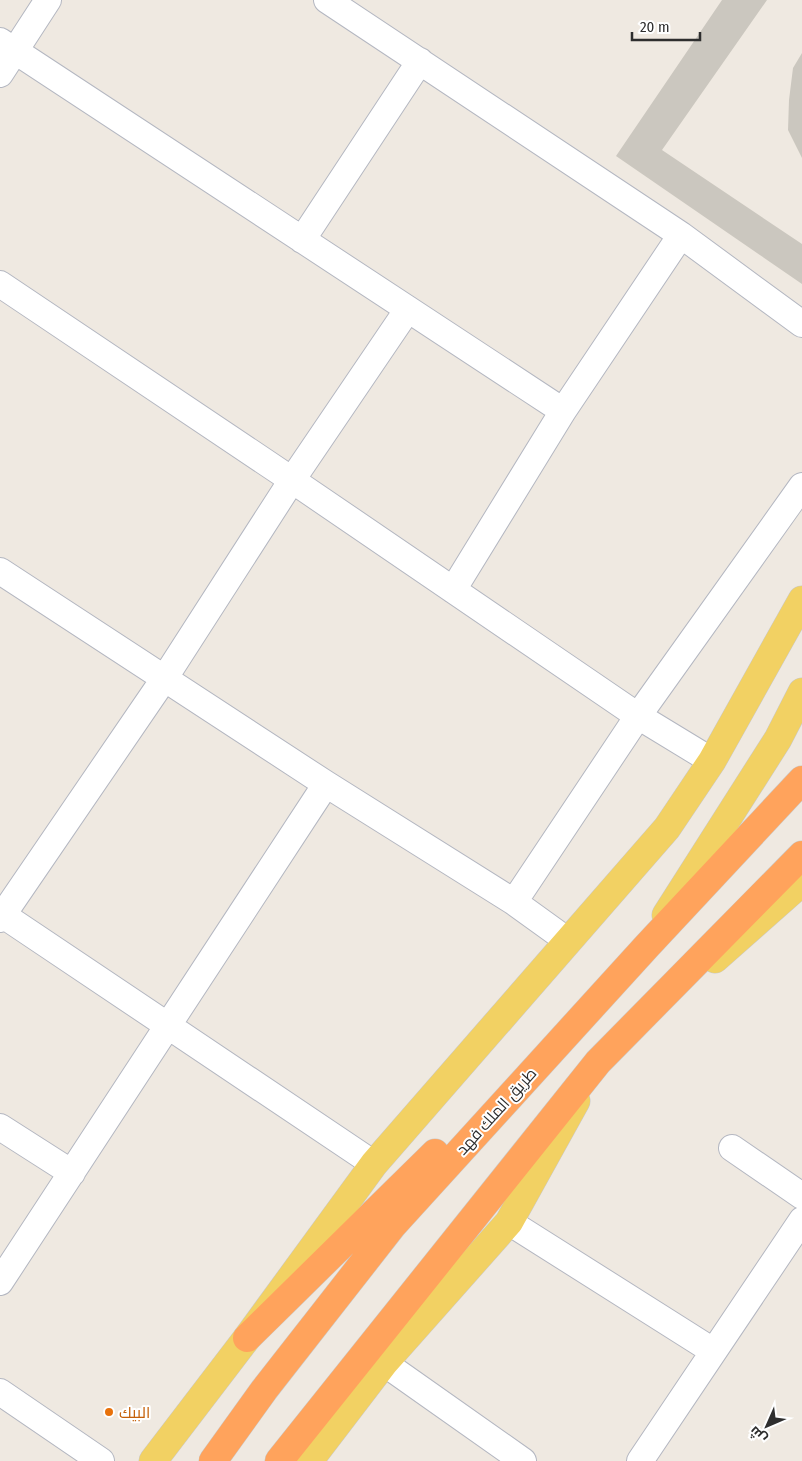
<svg xmlns="http://www.w3.org/2000/svg" width="802" height="1461" font-family="'Fira Sans Condensed',Cairo,sans-serif">
	<rect width="100%" height="100%" fill="#efe9e1"/>
	<path fill="#cbc7bf" d="M 722,0 L 767,0 L 662,150 L 802,244 L 802,284 L 616,156 Z
		M 802,53 L 802,158 L 788,130 L 789,100 L 793,68 Z"/>
	<g fill="none" stroke-linecap="round" stroke-linejoin="round">
		<g stroke="#b4b7c1" stroke-width="28">
			<path id="minor" d="M 327,0 L 681,235 L 802,324
				M 0,41 L 563,411
				M 0,74 L 48,0
				M 302,240 L 420,61
				M 0,284 L 292,480 L 638,716 L 712,761
				M 0,571 L 326,784 L 514,902 L 568,941
				M 453,590 L 563,411 L 681,235
				M 514,902 L 638,716 L 802,486
				M 3,915 L 374,1164
				M 0,919 L 164,679 L 292,480 L 408,309
				M 0,1127 L 72,1173
				M 732,1148 L 802,1196
				M 509,1222 L 713,1351
				M 0,1282 L 326,784
				M 384,1363 L 523,1461
				M 0,1392 L 101,1461
				M 640,1461 L 802,1220"/>
		</g>
		<g stroke="#c9c9c9" stroke-width="29">
			<path id="major" d="M 666,915 L 778,739 L 802,692
				M 715,959 L 802,882
				M 153,1461 L 247,1338 L 374,1164 L 667,828 L 712,761 L 802,600
				M 309,1461 L 384,1363 L 509,1222 L 576,1101"/>
		</g>
		<g stroke="#c9c9c9" stroke-width="29">
			<path id="highway" d="M 247,1338 L 435,1153
				M 213,1461 L 264,1390 L 393,1225 L 647,946 L 802,780
				M 279,1461 L 598,1062 L 802,855"/>
		</g>
		<use href="#minor" stroke="#fff" stroke-width="26"/>
		<use href="#major" stroke="#f2d163" stroke-width="28"/>
		<use href="#highway" stroke="#ffa35c" stroke-width="28"/>
	</g>
	<circle fill="#e8710a" stroke="#fff" stroke-width="2" cx="109" cy="1412" r="5"/>
	<g text-anchor="middle" stroke-width="4" stroke-linejoin="round" paint-order="stroke">
		<g font-size="16" fill="#2e2e2e" stroke="#fff">
			<text transform="translate(496 1111) rotate(-48)" y="6">طريق الملك فهد</text>
		</g>
		<g font-size="16" fill="#c56008" stroke="#fff" text-anchor="start">
			<text x="119" y="1418">البيك</text>
		</g>
	</g>
	<g transform="translate(767 1426) rotate(225)" stroke="#ffffff" stroke-width="4" paint-order="stroke">
	<path d="M0-4L9 19L0 12L-9 19Z" fill="#2e2e2e"/>
	<text y="-8" font-size="14" font-weight="bold" text-anchor="middle" fill="#2e2e2e">ش</text>
	</g>
	<path d="M632 32v8h68v-8" fill="none" stroke="#2e2e2e" stroke-width="2.5"/>
	<text x="640" y="32" font-size="15" fill="#2e2e2e" stroke="#ffffff" stroke-width="4" paint-order="stroke">20 m</text>
</svg>
